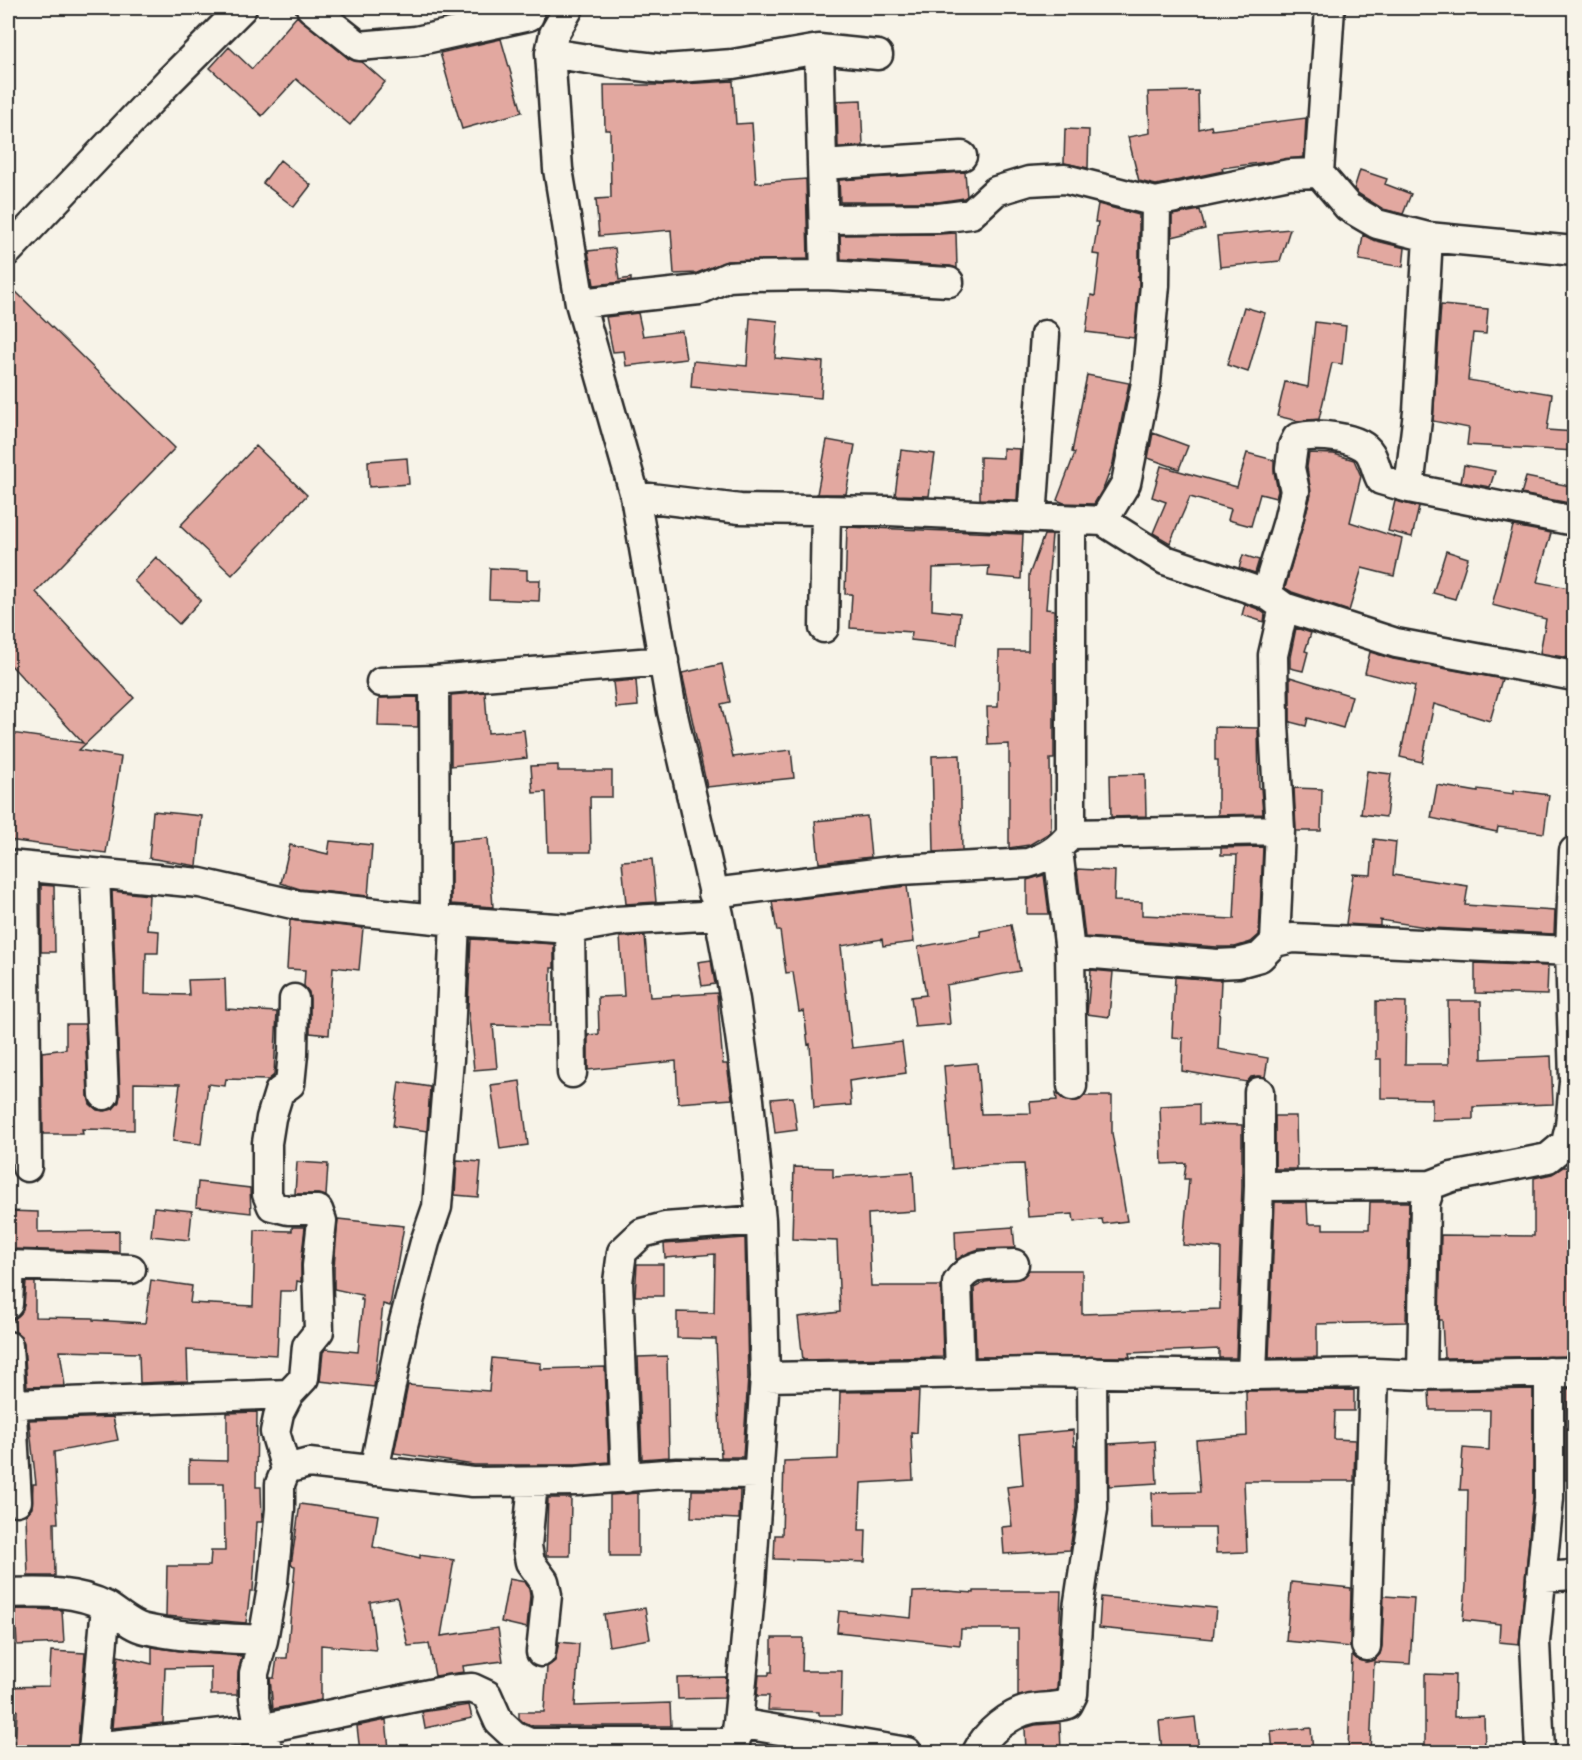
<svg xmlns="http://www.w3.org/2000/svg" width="1582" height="1760" font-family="Kalam,sans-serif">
	<rect width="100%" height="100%" fill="#f7f3e8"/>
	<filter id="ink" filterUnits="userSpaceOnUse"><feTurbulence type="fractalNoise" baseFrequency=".0167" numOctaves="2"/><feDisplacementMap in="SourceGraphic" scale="12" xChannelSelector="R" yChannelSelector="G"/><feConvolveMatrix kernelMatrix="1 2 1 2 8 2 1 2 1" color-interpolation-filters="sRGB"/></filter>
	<g filter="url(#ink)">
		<path fill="#e2a8a0" stroke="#2b2b2b" stroke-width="1.5" d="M 297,16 L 349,59 L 362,62 L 385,82 L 350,125 L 296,79 L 262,116 L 210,68 L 229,47 L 252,69 Z
			M 501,39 L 522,112 L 462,129 L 440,53 Z
			M 733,81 L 736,124 L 752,123 L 756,183 L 806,179 L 808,259 L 727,261 L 697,273 L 674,274 L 671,230 L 599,236 L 596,199 L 611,198 L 610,130 L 605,130 L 604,85 L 665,85 Z
			M 1198,91 L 1199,129 L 1211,126 L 1212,130 L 1306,118 L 1304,157 L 1222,168 L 1223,171 L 1156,185 L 1139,181 L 1128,137 L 1150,133 L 1148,92 Z
			M 861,100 L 863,146 L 838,147 L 837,101 Z
			M 1065,129 L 1089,130 L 1088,168 L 1064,163 Z
			M 280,160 L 311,185 L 294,207 L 263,183 Z
			M 1360,170 L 1387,179 L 1385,184 L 1411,194 L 1403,214 L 1383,209 L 1359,194 L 1354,189 Z
			M 965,172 L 967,196 L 964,198 L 938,202 L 840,202 L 839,180 Z
			M 1098,204 L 1139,215 L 1139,276 L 1137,276 L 1139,277 L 1139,284 L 1134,338 L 1086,332 L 1091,295 L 1095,296 L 1100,255 L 1093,254 L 1098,222 L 1095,222 Z
			M 1200,210 L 1205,229 L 1172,237 L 1172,215 Z
			M 1290,229 L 1280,261 L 1220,267 L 1217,236 Z
			M 956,233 L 957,268 L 950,266 L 841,259 L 840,235 L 939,234 Z
			M 1363,235 L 1373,240 L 1405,248 L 1403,267 L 1359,260 Z
			M 615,248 L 619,280 L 631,278 L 631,281 L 594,285 L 588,251 Z
			M 8,284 L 175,448 L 36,592 L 134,698 L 79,750 L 121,757 L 106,853 L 8,840 L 8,763 L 11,733 L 83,743 L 8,662 Z
			M 1441,305 L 1488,309 L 1486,334 L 1473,333 L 1468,380 L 1552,394 L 1547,430 L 1575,432 L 1575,451 L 1467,445 L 1469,428 L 1433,421 Z
			M 1244,307 L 1265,313 L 1248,372 L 1227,365 Z
			M 638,313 L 643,336 L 682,331 L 686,359 L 626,366 L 624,351 L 613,352 L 606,317 Z
			M 750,318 L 778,321 L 775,358 L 823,362 L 821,398 L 691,387 L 693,361 L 747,366 Z
			M 1315,322 L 1346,326 L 1342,364 L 1332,363 L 1319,419 L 1298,421 L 1277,416 L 1285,382 L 1308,387 Z
			M 1087,375 L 1129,383 L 1113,463 L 1104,487 L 1094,504 L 1064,503 L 1057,500 L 1075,453 L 1072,452 Z
			M 1153,433 L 1188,446 L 1179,469 L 1148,458 Z
			M 827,440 L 855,445 L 846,494 L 817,494 Z
			M 256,446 L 307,495 L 232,575 L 180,526 Z
			M 1003,448 L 1020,449 L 1017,500 L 980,499 L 980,457 L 1003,458 Z
			M 901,450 L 935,454 L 929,496 L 895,495 Z
			M 1247,453 L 1274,460 L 1274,472 L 1278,491 L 1276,498 L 1260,494 L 1251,526 L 1228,520 L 1231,509 L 1190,497 L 1170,543 L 1153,533 L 1166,502 L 1152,497 L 1161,466 L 1237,487 Z
			M 1309,453 L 1334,454 L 1354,460 L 1361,476 L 1350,522 L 1402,539 L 1394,576 L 1362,568 L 1349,611 L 1292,592 L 1285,588 L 1311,495 L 1307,467 Z
			M 407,458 L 409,484 L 369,487 L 368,461 Z
			M 1464,465 L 1495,471 L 1490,487 L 1461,482 Z
			M 1526,477 L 1575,487 L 1575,504 L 1521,494 Z
			M 1395,501 L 1419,507 L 1412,537 L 1388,531 Z
			M 1513,526 L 1551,533 L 1537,582 L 1575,589 L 1575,659 L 1540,653 L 1546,619 L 1492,605 Z
			M 847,527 L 1023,534 L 1021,579 L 988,576 L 989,566 L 933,568 L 932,610 L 960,613 L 957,645 L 911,640 L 912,632 L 850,628 L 852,594 L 845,594 Z
			M 1044,535 L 1052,535 L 1046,609 L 1054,610 L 1054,759 L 1050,759 L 1051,832 L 1029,845 L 1009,848 L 1009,744 L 988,745 L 987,707 L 998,707 L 999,651 L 1028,651 L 1029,575 Z
			M 1446,551 L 1468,558 L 1455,599 L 1433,593 Z
			M 1243,555 L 1259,560 L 1255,573 L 1239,568 Z
			M 156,557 L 201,600 L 179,624 L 134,581 Z
			M 490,568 L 527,570 L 527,580 L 540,580 L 539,601 L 489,599 Z
			M 1245,604 L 1258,609 L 1265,614 L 1264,622 L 1242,615 Z
			M 1296,628 L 1311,633 L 1305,651 L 1308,652 L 1303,671 L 1290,668 L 1290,657 Z
			M 1370,652 L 1393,659 L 1502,679 L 1490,721 L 1434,704 L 1422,762 L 1400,757 L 1415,686 L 1365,673 Z
			M 722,664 L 730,702 L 721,704 L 733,757 L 791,750 L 794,778 L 707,787 L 682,673 Z
			M 1290,677 L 1352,696 L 1343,728 L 1308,718 L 1306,726 L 1290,722 Z
			M 636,680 L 638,706 L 616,708 L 613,682 Z
			M 485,692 L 488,733 L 524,730 L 527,758 L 451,766 L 451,695 Z
			M 418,697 L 418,727 L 378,726 L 379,698 Z
			M 1215,727 L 1258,728 L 1259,788 L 1261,788 L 1263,814 L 1218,815 L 1218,760 L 1215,760 Z
			M 960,755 L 962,850 L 934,852 L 932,756 Z
			M 558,765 L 558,771 L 612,771 L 612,797 L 590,797 L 591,852 L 548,852 L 546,792 L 533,793 L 531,766 Z
			M 1367,771 L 1391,774 L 1386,817 L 1361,814 Z
			M 1145,774 L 1146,816 L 1111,817 L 1110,775 Z
			M 1437,785 L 1478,792 L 1478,789 L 1514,794 L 1514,790 L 1549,795 L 1544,833 L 1498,827 L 1497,832 L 1431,818 Z
			M 1294,788 L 1322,789 L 1321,831 L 1296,831 Z
			M 153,811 L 202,816 L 197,866 L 149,858 Z
			M 867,816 L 871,857 L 819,863 L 815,821 Z
			M 488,838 L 493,907 L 451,904 L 451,841 Z
			M 1374,839 L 1396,842 L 1393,875 L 1468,886 L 1465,905 L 1555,911 L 1554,934 L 1433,928 L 1380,920 L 1380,926 L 1346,924 L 1353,874 L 1371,875 Z
			M 330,841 L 372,845 L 368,896 L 300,889 L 281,883 L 290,845 L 328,854 Z
			M 1263,847 L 1259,935 L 1251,942 L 1235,947 L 1217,947 L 1085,937 L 1077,869 L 1115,871 L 1114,901 L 1142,902 L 1142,915 L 1234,919 L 1237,855 L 1221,855 L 1221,848 Z
			M 652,859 L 656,902 L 626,904 L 622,861 Z
			M 1044,875 L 1049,914 L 1027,914 L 1027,880 Z
			M 41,885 L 54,886 L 55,952 L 41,952 Z
			M 907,886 L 914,942 L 883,946 L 882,939 L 841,946 L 852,1048 L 902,1042 L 906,1073 L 849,1081 L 851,1105 L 814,1108 L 810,1044 L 808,1045 L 804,1011 L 799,1012 L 793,972 L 786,973 L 780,931 L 777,931 L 772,902 Z
			M 112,891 L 149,895 L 147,930 L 159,931 L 158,953 L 146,953 L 145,994 L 189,995 L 188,980 L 225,979 L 226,1009 L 277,1012 L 274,1075 L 268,1080 L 226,1079 L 225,1086 L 208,1084 L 201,1144 L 173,1141 L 180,1084 L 134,1083 L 134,1130 L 82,1129 L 83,1134 L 43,1134 L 42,1052 L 66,1049 L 66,1024 L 85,1024 L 88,1096 L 90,1104 L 97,1110 L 105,1111 L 113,1109 L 119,1102 L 120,1094 Z
			M 290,920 L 363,928 L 359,970 L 333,967 L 329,1035 L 310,1033 L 310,999 L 309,992 L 304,986 L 305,970 L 287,969 Z
			M 1011,925 L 1020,971 L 946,985 L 950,1024 L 915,1027 L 911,997 L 926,995 L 918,947 L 981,936 L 980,931 Z
			M 645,936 L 650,997 L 717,993 L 723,1064 L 727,1064 L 732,1099 L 678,1103 L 676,1061 L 588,1070 L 588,1035 L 599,1034 L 598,997 L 624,996 L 620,937 Z
			M 471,939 L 554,944 L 554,968 L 551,968 L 550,1026 L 493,1025 L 497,1068 L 474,1070 L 468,1008 Z
			M 711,960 L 715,984 L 702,986 L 698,962 Z
			M 1475,963 L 1548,966 L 1547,995 L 1475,993 Z
			M 1091,970 L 1113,972 L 1109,1017 L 1087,1014 Z
			M 1175,977 L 1221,980 L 1218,1049 L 1268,1058 L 1265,1077 L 1258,1076 L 1251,1077 L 1247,1082 L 1182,1071 L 1183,1038 L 1172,1037 Z
			M 1376,1001 L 1406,1002 L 1405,1064 L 1449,1064 L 1448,1001 L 1481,1001 L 1482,1059 L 1551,1056 L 1553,1104 L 1473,1107 L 1473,1119 L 1432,1120 L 1432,1099 L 1381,1098 L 1381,1059 L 1376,1059 Z
			M 977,1063 L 981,1114 L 1031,1113 L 1030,1102 L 1057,1100 L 1056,1093 L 1064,1100 L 1072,1102 L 1080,1100 L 1084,1096 L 1112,1096 L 1112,1133 L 1127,1221 L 1103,1224 L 1102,1219 L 1074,1222 L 1073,1214 L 1028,1217 L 1024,1164 L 988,1165 L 952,1169 L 944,1066 Z
			M 520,1081 L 528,1145 L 500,1149 L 491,1085 Z
			M 399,1082 L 430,1087 L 427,1131 L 393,1126 Z
			M 793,1097 L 797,1130 L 775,1133 L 771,1099 Z
			M 1199,1104 L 1199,1124 L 1242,1125 L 1242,1186 L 1236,1358 L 1219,1358 L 1219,1349 L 1129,1353 L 1130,1357 L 976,1357 L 974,1288 L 985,1282 L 1022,1278 L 1029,1270 L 1082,1270 L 1082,1314 L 1220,1309 L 1221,1248 L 1183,1245 L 1189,1179 L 1184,1179 L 1186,1163 L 1162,1164 L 1160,1106 Z
			M 1275,1116 L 1296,1116 L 1297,1169 L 1275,1169 Z
			M 457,1160 L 481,1162 L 478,1197 L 455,1195 Z
			M 297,1162 L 328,1164 L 326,1196 L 318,1194 L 295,1194 Z
			M 794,1167 L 833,1168 L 833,1177 L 913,1172 L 915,1211 L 868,1214 L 871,1286 L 941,1286 L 943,1357 L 803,1360 L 798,1317 L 840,1312 L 837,1241 L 792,1239 Z
			M 1563,1167 L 1575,1167 L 1575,1356 L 1444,1358 L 1442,1320 L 1439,1320 L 1441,1235 L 1534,1236 L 1534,1178 L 1552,1174 Z
			M 198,1182 L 250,1188 L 251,1213 L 196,1207 Z
			M 1275,1202 L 1307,1202 L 1308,1224 L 1323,1224 L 1323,1229 L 1369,1229 L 1370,1202 L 1409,1202 L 1406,1322 L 1317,1324 L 1317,1357 L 1269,1358 Z
			M 154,1207 L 192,1211 L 189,1240 L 151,1236 Z
			M 8,1211 L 38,1212 L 38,1232 L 119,1231 L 119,1252 L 8,1249 Z
			M 338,1219 L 404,1226 L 390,1306 L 383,1304 L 374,1387 L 320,1381 L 323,1352 L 326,1349 L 358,1352 L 363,1300 L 361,1300 L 362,1295 L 334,1289 L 334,1267 Z
			M 292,1227 L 305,1227 L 301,1264 L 301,1282 L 297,1281 L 296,1291 L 280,1291 L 277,1355 L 187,1350 L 188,1381 L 140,1383 L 139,1353 L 60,1351 L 65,1386 L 27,1387 L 24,1344 L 21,1336 L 15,1331 L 14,1319 L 21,1313 L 24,1305 L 26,1282 L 35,1282 L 35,1317 L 93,1318 L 93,1320 L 145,1323 L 151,1280 L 192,1286 L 190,1303 L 253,1306 L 255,1230 L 292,1231 Z
			M 1013,1227 L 1015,1248 L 979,1249 L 968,1253 L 956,1260 L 955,1231 Z
			M 745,1238 L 748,1377 L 743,1457 L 721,1457 L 716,1339 L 677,1338 L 677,1312 L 714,1313 L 715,1254 L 665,1258 L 664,1244 Z
			M 637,1264 L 663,1264 L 663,1296 L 635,1296 Z
			M 667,1356 L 669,1457 L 642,1459 L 638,1357 Z
			M 492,1358 L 541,1363 L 541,1369 L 605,1367 L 609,1462 L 576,1465 L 474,1465 L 394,1453 L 408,1385 L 489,1391 Z
			M 1575,1388 L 1575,1480 L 1566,1480 L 1566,1389 Z
			M 1533,1389 L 1533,1497 L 1519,1644 L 1499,1642 L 1500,1624 L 1463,1620 L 1466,1586 L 1468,1490 L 1460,1490 L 1463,1448 L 1489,1450 L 1490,1410 L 1430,1410 L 1429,1391 Z
			M 1354,1390 L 1354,1411 L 1335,1411 L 1334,1439 L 1355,1440 L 1354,1481 L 1244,1481 L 1247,1552 L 1216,1553 L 1215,1528 L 1153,1528 L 1152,1493 L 1200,1492 L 1196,1440 L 1247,1436 L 1246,1391 Z
			M 919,1391 L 917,1433 L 911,1432 L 913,1480 L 861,1483 L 859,1530 L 866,1530 L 865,1562 L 774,1559 L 775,1535 L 782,1535 L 784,1461 L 838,1459 L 840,1392 Z
			M 257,1412 L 256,1487 L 261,1487 L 262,1522 L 257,1522 L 253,1591 L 250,1591 L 246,1623 L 166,1616 L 167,1566 L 210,1566 L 211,1551 L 225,1551 L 224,1483 L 189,1483 L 189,1460 L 227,1461 L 227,1413 Z
			M 113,1417 L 118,1440 L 54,1452 L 58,1523 L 54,1523 L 55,1576 L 28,1576 L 26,1515 L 32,1508 L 33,1484 L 36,1484 L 29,1420 Z
			M 1073,1430 L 1074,1446 L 1076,1446 L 1076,1508 L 1070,1550 L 1004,1554 L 1002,1527 L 1012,1526 L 1007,1487 L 1023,1485 L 1019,1435 Z
			M 1155,1441 L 1157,1483 L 1109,1486 L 1109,1444 Z
			M 692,1490 L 740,1490 L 739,1519 L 691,1517 Z
			M 638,1493 L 638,1556 L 610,1556 L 610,1495 Z
			M 548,1498 L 571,1498 L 570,1556 L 546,1556 Z
			M 300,1504 L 378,1515 L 373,1547 L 420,1558 L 420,1555 L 454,1560 L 441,1636 L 498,1628 L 503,1661 L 463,1666 L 464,1672 L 435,1676 L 429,1644 L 408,1646 L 397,1597 L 370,1602 L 376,1650 L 321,1645 L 321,1700 L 273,1709 L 270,1678 L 274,1678 L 277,1658 L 287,1658 L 295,1566 L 291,1565 Z
			M 509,1579 L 525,1582 L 529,1588 L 530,1596 L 527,1628 L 501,1622 Z
			M 1291,1582 L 1351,1588 L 1350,1647 L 1286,1641 Z
			M 947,1591 L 974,1593 L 974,1591 L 1061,1591 L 1057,1690 L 1018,1696 L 1018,1629 L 961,1629 L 960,1645 L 837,1632 L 839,1611 L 911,1618 L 913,1592 Z
			M 1384,1596 L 1414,1598 L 1410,1664 L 1374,1662 L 1370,1752 L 1348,1752 L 1352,1655 L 1358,1660 L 1366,1662 L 1374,1660 L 1380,1654 L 1382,1646 Z
			M 1101,1597 L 1216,1608 L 1213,1639 L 1099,1628 Z
			M 645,1608 L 650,1639 L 609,1646 L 604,1614 Z
			M 15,1609 L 62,1610 L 64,1643 L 17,1645 Z
			M 772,1638 L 803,1638 L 802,1671 L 842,1671 L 841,1715 L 819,1715 L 819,1712 L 768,1710 L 769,1696 L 757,1696 L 759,1675 L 769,1675 L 769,1672 L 772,1672 Z
			M 559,1642 L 579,1644 L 575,1706 L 670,1703 L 671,1726 L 533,1726 L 523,1722 L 519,1718 L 519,1712 L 544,1712 L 547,1667 L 555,1661 Z
			M 152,1647 L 188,1652 L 242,1656 L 238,1673 L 237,1695 L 211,1695 L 211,1667 L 165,1668 L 163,1723 L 112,1728 L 118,1656 L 152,1664 Z
			M 51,1651 L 85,1653 L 77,1752 L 15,1751 L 17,1710 L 8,1711 L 8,1687 L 49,1686 Z
			M 1425,1674 L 1455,1675 L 1454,1717 L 1484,1716 L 1485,1752 L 1425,1752 Z
			M 726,1677 L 724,1698 L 678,1699 L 677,1678 Z
			M 469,1705 L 472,1718 L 425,1728 L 422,1712 Z
			M 1195,1717 L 1199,1752 L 1162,1752 L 1159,1721 Z
			M 386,1720 L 389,1749 L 360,1752 L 357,1726 Z
			M 1060,1723 L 1061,1752 L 1026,1752 L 1025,1728 L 1035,1725 Z
			M 1311,1728 L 1313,1752 L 1273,1752 L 1271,1731 Z"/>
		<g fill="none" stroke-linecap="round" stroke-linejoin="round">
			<g stroke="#2b2b2b" stroke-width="33">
				<path id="minor" d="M 311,8 L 359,46 L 416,41 L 529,16
					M 569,8 L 554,34 L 550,53 L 558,169 L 580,303 L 635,496 L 672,711 L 719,915 L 735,1000 L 749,1100 L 761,1220 L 765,1377 L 751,1584 L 738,1723 L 734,1752
					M 819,49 L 825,275
					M 550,53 L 613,63 L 664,69 L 733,64 L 819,49 L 878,55
					M 822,165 L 962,156
					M 1319,173 L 1330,8
					M 824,219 L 939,218 L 971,214 L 996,191 L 1029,181 L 1065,179 L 1156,202
					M 1428,237 L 1418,412 L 1409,488 L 1574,521
					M 8,251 L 169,81 L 242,8
					M 580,303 L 699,290 L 728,277 L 745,276 L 825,275 L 949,282
					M 635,496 L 740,509 L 889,511 L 1103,521 L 1126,483 L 1146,383 L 1155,285 L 1156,202 L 1289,174 L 1319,173 L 1348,207 L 1377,224 L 1428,237 L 1574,251
					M 1032,518 L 1045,335
					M 1103,521 L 1165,560 L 1266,594 L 1284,607 L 1396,643 L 1574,676
					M 1266,594 L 1288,521 L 1295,491 L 1290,468 L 1293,446 L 1297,438 C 1314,433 1360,436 1370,453 C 1375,461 1376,471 1381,480 L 1409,488
					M 824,628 L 826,510
					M 434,680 L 435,919
					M 381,682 L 434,680 L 664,661
					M 1071,834 L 1280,830
					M 1058,850 L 1070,952 L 1072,1086
					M 1574,851 L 1570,951 L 1574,1079
					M 8,865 L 200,883 L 297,905 L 455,921 L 570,929 L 616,921 L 719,915
					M 24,868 L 27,1167
					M 95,874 L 104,1095
					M 713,893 L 900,870 L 1028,863 C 1047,857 1058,850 1071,834 L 1071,521
					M 570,929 L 572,1073
					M 1275,942 L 1280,830 L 1274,725 L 1273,655 L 1284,607
					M 1070,952 L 1217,964 L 1238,963 L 1260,957 L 1275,942 L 1293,938 L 1570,951
					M 1259,1186 L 1431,1185
					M 8,1265 L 131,1269
					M 8,1304 L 10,1265
					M 8,1346 L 17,1501
					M 960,1373 L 957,1283 C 971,1261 990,1265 1014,1264
					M 1252,1375 L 1259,1186 L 1259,1092
					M 1422,1375 L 1425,1203 L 1431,1185 L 1452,1177 L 1548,1158 L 1566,1143 L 1570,1126 L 1574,1082
					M 765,1377 L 1035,1372 L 1252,1375 L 1374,1373 L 1422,1375 L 1574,1372
					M 11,1404 L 289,1394
					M 286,1469 L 275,1432 L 279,1413 L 289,1394 L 304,1378 L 307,1346 L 319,1331 L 317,1266 L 322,1221 L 318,1210 L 288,1210 L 272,1206 L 267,1194 L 267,1143 L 271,1118 L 279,1092 L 290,1084 L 293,1054 L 294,999
					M 374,1471 L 403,1325 L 425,1242 L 437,1207 L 449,1059 L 455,921
					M 626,1478 L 618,1282 L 622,1252 L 642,1233 L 665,1227 L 761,1220
					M 533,1482 L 527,1546 L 530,1562 L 544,1581 L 547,1595 L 541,1652
					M 1541,1577 L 1574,1575
					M 8,1593 C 41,1592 75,1590 106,1606 C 118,1613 131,1626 145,1629 C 184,1638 224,1638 263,1640
					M 1366,1646 L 1374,1373
					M 738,1723 L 907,1752
					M 93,1747 L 260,1729 L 449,1690 L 472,1688 L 487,1695 L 499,1722 L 514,1736 L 530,1743 L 735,1743
					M 93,1752 L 106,1606
					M 269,1752 L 260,1729 L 254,1699 L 254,1673 L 263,1640 L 273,1582 L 280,1509 L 280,1484 L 286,1469 L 309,1463 L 473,1482 L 577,1481 L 677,1473 L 758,1474
					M 977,1752 C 986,1733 1009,1714 1031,1709 C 1043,1707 1055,1708 1068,1704 L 1073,1694 L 1078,1608 L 1093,1509 L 1092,1372
					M 1540,1752 L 1535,1642 L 1549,1498 L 1549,1372"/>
			</g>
			<use href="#minor" stroke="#f7f3e8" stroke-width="28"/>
		</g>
	</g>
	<rect width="1582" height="1760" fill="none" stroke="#f7f3e8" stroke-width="30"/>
	<rect x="15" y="15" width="1552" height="1730" fill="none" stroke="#2b2b2b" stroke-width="2" filter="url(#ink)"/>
</svg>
